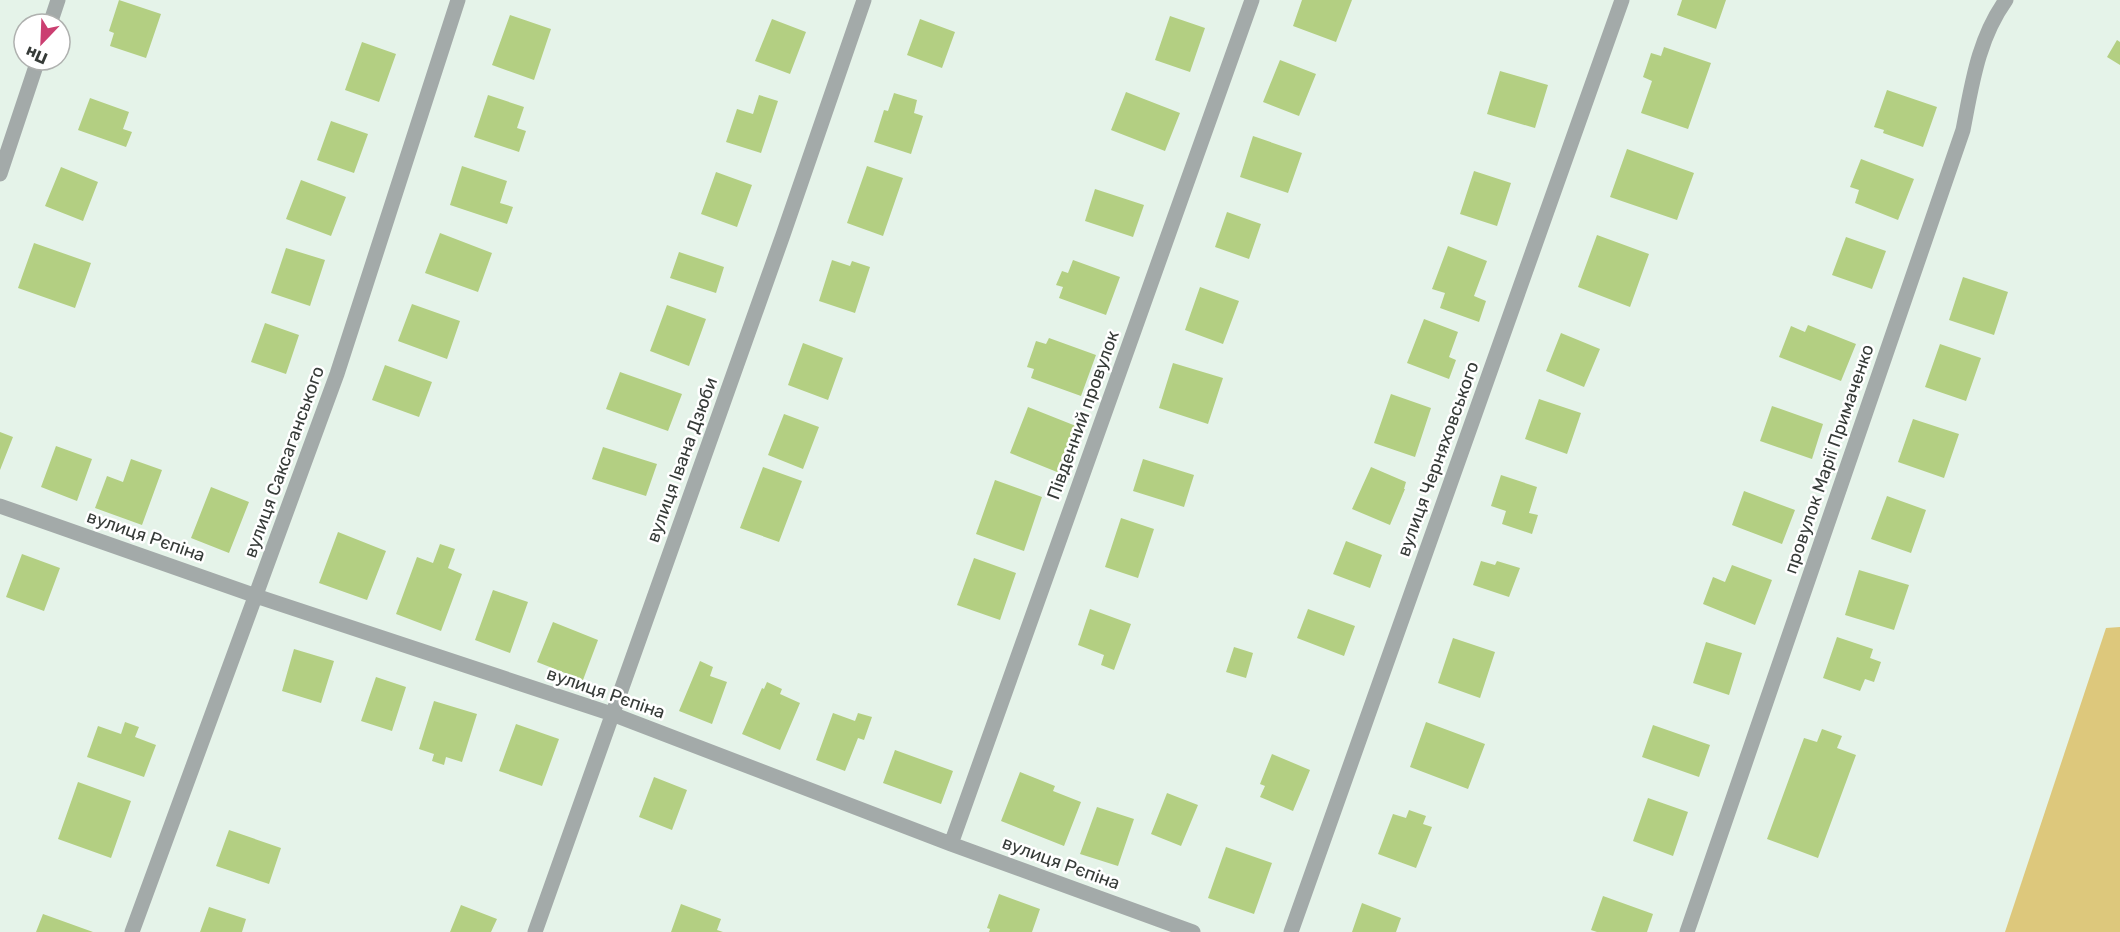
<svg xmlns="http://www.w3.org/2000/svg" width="2120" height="932" font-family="Rubik,sans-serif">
	<rect width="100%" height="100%" fill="#e5f3e9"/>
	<path fill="#ddc87c" d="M 2120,627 L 2120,932 L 2005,932 L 2106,628 Z"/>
	<path fill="#b3cf82" d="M 119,0 L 161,14 L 146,58 L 110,46 L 114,33 L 109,31 Z
		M 1302,0 L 1352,0 L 1336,42 L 1293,26 Z
		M 1682,0 L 1726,0 L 1716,29 L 1677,15 Z
		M 510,15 L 551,29 L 534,80 L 492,65 Z
		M 1170,16 L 1205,28 L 1190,72 L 1155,60 Z
		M 772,19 L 806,32 L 790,74 L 755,61 Z
		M 920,19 L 955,32 L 942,68 L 907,55 Z
		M 2117,40 L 2120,42 L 2120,65 L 2107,57 Z
		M 362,42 L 396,54 L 379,102 L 345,90 Z
		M 1664,47 L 1711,63 L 1688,129 L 1641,113 L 1652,81 L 1643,77 L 1651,53 L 1661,56 Z
		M 1280,60 L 1316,74 L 1299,116 L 1263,102 Z
		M 1500,71 L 1548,85 L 1535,128 L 1487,114 Z
		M 1887,90 L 1937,107 L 1923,147 L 1883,133 L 1884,130 L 1874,127 Z
		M 1126,92 L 1180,113 L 1165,151 L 1111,130 Z
		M 894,93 L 917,100 L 914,113 L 923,116 L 911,154 L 874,142 L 884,110 L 888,111 Z
		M 488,95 L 524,107 L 517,128 L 526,131 L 519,152 L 474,137 Z
		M 759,95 L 778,101 L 761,153 L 726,142 L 737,109 L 753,114 Z
		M 90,98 L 129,112 L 123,129 L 132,132 L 126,147 L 78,130 Z
		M 331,121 L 368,134 L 354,173 L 317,160 Z
		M 1253,136 L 1302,153 L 1288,193 L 1240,177 Z
		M 1627,149 L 1694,173 L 1677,220 L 1610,197 Z
		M 1861,159 L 1914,179 L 1898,220 L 1855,203 L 1859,190 L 1850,187 Z
		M 462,166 L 507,181 L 500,203 L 513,207 L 507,224 L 450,205 Z
		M 867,166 L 903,178 L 883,236 L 847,223 Z
		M 61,167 L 98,182 L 83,221 L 45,206 Z
		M 1474,171 L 1511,183 L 1497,226 L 1460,214 Z
		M 716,172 L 752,185 L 737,227 L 701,214 Z
		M 301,180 L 346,197 L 331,236 L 286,219 Z
		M 1095,189 L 1144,205 L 1133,237 L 1085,221 Z
		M 1227,212 L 1261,224 L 1249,259 L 1215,247 Z
		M 440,233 L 492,253 L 478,292 L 425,273 Z
		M 1597,235 L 1649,254 L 1630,307 L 1578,287 Z
		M 1846,237 L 1886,251 L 1872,289 L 1832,275 Z
		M 34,243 L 91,263 L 75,308 L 18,288 Z
		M 1448,246 L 1487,261 L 1474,296 L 1486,301 L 1479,322 L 1440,308 L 1445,293 L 1432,289 Z
		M 286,248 L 325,260 L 310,306 L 271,293 Z
		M 679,252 L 724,267 L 716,293 L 670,278 Z
		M 832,260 L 850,266 L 852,261 L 870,267 L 855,313 L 819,301 Z
		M 1073,260 L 1120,277 L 1106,315 L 1059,298 L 1063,287 L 1056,285 L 1062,271 L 1068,273 Z
		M 1963,277 L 2008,292 L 1994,335 L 1949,320 Z
		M 1200,287 L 1239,301 L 1223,344 L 1185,330 Z
		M 412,304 L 460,321 L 447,359 L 398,341 Z
		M 667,305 L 706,319 L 689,366 L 650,351 Z
		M 1424,319 L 1458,332 L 1449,357 L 1456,360 L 1449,379 L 1407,363 Z
		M 265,323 L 299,335 L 286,374 L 251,362 Z
		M 1808,325 L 1856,344 L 1841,381 L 1779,357 L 1791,326 L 1805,332 Z
		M 1561,333 L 1600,349 L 1584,387 L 1546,371 Z
		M 1049,338 L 1096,355 L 1081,396 L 1031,378 L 1034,369 L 1027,367 L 1036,341 L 1046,344 Z
		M 803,343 L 843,358 L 828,400 L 788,385 Z
		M 1940,344 L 1981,358 L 1966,401 L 1925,387 Z
		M 1173,363 L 1223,378 L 1208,424 L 1159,408 Z
		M 385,365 L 432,382 L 419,417 L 372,400 Z
		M 620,372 L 682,394 L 668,431 L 606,409 Z
		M 1391,394 L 1431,408 L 1415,457 L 1374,443 Z
		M 1539,399 L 1581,413 L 1567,454 L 1525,439 Z
		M 1772,406 L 1823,424 L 1812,459 L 1760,441 Z
		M 1028,407 L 1081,428 L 1062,474 L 1010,453 Z
		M 784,414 L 819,427 L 803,469 L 768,455 Z
		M 1913,419 L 1959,434 L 1944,478 L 1898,462 Z
		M 0,432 L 13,437 L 0,470 Z
		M 56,446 L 92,459 L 77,501 L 41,487 Z
		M 603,447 L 657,464 L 646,496 L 592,479 Z
		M 131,459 L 162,470 L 142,525 L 95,508 L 107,476 L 123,482 Z
		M 1143,459 L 1194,475 L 1184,507 L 1133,491 Z
		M 763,467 L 802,481 L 779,542 L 740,528 Z
		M 1371,467 L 1406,482 L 1404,489 L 1405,489 L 1390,525 L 1352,509 Z
		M 1501,475 L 1537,487 L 1529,513 L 1538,515 L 1532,534 L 1502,524 L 1506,511 L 1491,506 Z
		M 995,480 L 1042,497 L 1024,551 L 976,534 Z
		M 211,487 L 249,502 L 229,553 L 191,538 Z
		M 1744,491 L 1795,510 L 1782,544 L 1732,525 Z
		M 1887,496 L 1926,510 L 1911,553 L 1871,539 Z
		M 1121,518 L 1154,529 L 1138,578 L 1105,567 Z
		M 338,532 L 386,551 L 367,600 L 319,583 Z
		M 1346,541 L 1382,555 L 1370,588 L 1333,574 Z
		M 440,544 L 455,549 L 448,568 L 462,574 L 441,631 L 396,614 L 417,557 L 433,563 Z
		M 22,554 L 60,568 L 44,611 L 6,597 Z
		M 974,558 L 1016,573 L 1000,620 L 957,605 Z
		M 1481,561 L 1495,565 L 1497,561 L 1520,568 L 1509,597 L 1473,585 Z
		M 1732,565 L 1772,580 L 1755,625 L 1703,604 L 1713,577 L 1725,582 Z
		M 1859,570 L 1909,585 L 1894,630 L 1845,615 Z
		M 493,590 L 528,602 L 510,653 L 475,640 Z
		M 1090,609 L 1131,624 L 1114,670 L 1101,665 L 1104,655 L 1078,645 Z
		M 1308,609 L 1355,626 L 1344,656 L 1297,638 Z
		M 553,622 L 598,640 L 583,680 L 537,662 Z
		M 1837,637 L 1873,649 L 1870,658 L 1881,662 L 1874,682 L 1865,679 L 1860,691 L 1823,678 Z
		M 1453,638 L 1495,652 L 1480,698 L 1438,683 Z
		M 1706,642 L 1742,653 L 1729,695 L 1693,683 Z
		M 1234,647 L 1253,653 L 1246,678 L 1226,672 Z
		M 294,649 L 334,661 L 321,703 L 282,691 Z
		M 700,661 L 713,667 L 710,676 L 727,682 L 712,724 L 679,711 Z
		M 376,677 L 406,687 L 392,731 L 361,721 Z
		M 767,682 L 782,689 L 780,694 L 800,703 L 780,750 L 742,734 L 762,688 L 764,689 Z
		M 434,701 L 477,714 L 462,762 L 446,757 L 444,765 L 432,761 L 434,754 L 419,749 Z
		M 833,713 L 855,721 L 858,713 L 872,717 L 864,740 L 858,738 L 845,771 L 816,760 Z
		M 125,722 L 139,727 L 135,737 L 156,745 L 144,777 L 87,757 L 98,726 L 121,734 Z
		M 1426,722 L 1485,744 L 1468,789 L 1410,767 Z
		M 516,724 L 559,739 L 542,786 L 499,771 Z
		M 1653,725 L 1710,745 L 1699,777 L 1642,757 Z
		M 1822,729 L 1842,736 L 1837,748 L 1856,755 L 1818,858 L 1767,839 L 1804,738 L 1817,742 Z
		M 895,750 L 953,771 L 941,804 L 883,783 Z
		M 1272,754 L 1310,770 L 1293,811 L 1260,797 L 1265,786 L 1260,784 Z
		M 1020,772 L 1055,786 L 1053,791 L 1081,802 L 1064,846 L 1001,821 Z
		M 654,777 L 687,790 L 672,830 L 639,817 Z
		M 78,782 L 131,801 L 111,858 L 58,839 Z
		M 1167,793 L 1198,805 L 1181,846 L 1151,834 Z
		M 1648,798 L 1688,812 L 1673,856 L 1633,841 Z
		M 1097,807 L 1134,819 L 1118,866 L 1080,854 Z
		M 1409,810 L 1426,816 L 1423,824 L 1432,827 L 1416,868 L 1378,854 L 1393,814 L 1406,818 Z
		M 229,830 L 281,848 L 269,884 L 216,866 Z
		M 1226,847 L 1272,863 L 1254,914 L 1208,898 Z
		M 999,894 L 1040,909 L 1032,932 L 989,932 L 990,929 L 987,928 Z
		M 1603,896 L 1653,914 L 1647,932 L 1597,932 L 1591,930 Z
		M 1362,903 L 1401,918 L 1396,932 L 1352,932 Z
		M 681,904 L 721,919 L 717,930 L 723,932 L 671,932 Z
		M 461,905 L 497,919 L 491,932 L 450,932 Z
		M 209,907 L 246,919 L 242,932 L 200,932 Z
		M 43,914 L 93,932 L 36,932 Z"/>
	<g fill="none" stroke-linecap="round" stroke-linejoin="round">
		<path stroke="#a3aaa9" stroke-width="15" d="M 50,24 L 58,0
			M 0,174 L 38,60
			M 0,506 L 256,596 L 612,714 L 951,844 L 1193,932
			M 951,844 L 1252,0
			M 132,932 L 337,374 L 458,0
			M 535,932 L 783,235 L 864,0
			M 1291,932 L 1622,0
			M 1687,932 L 1963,130 C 1972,84 1978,39 2006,0"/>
	</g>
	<g text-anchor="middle" stroke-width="5" stroke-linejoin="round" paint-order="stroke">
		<g font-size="18" fill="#363b38" stroke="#fff">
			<text transform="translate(1083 415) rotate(-70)" y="6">Південний провулок</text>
			<text transform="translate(1438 459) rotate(-70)" y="6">вулиця Черняховського</text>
			<text transform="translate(1829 459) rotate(-71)" y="6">провулок Марії Примаченко</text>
			<text transform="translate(682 460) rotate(-70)" y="6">вулиця Івана Дзюби</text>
			<text transform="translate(284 462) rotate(-70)" y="6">вулиця Саксаганського</text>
			<text transform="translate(146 536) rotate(19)" y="6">вулиця Рєпіна</text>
			<text transform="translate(606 693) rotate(19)" y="6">вулиця Рєпіна</text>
			<text transform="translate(1061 863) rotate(20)" y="6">вулиця Рєпіна</text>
		</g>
	</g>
	<g transform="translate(42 42) rotate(203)"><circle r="28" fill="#ffffff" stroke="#afb1af" stroke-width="1.5"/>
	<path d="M0-4.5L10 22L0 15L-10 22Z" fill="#cb3f71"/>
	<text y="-9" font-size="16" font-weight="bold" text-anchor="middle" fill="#363b38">Пн</text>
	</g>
</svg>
